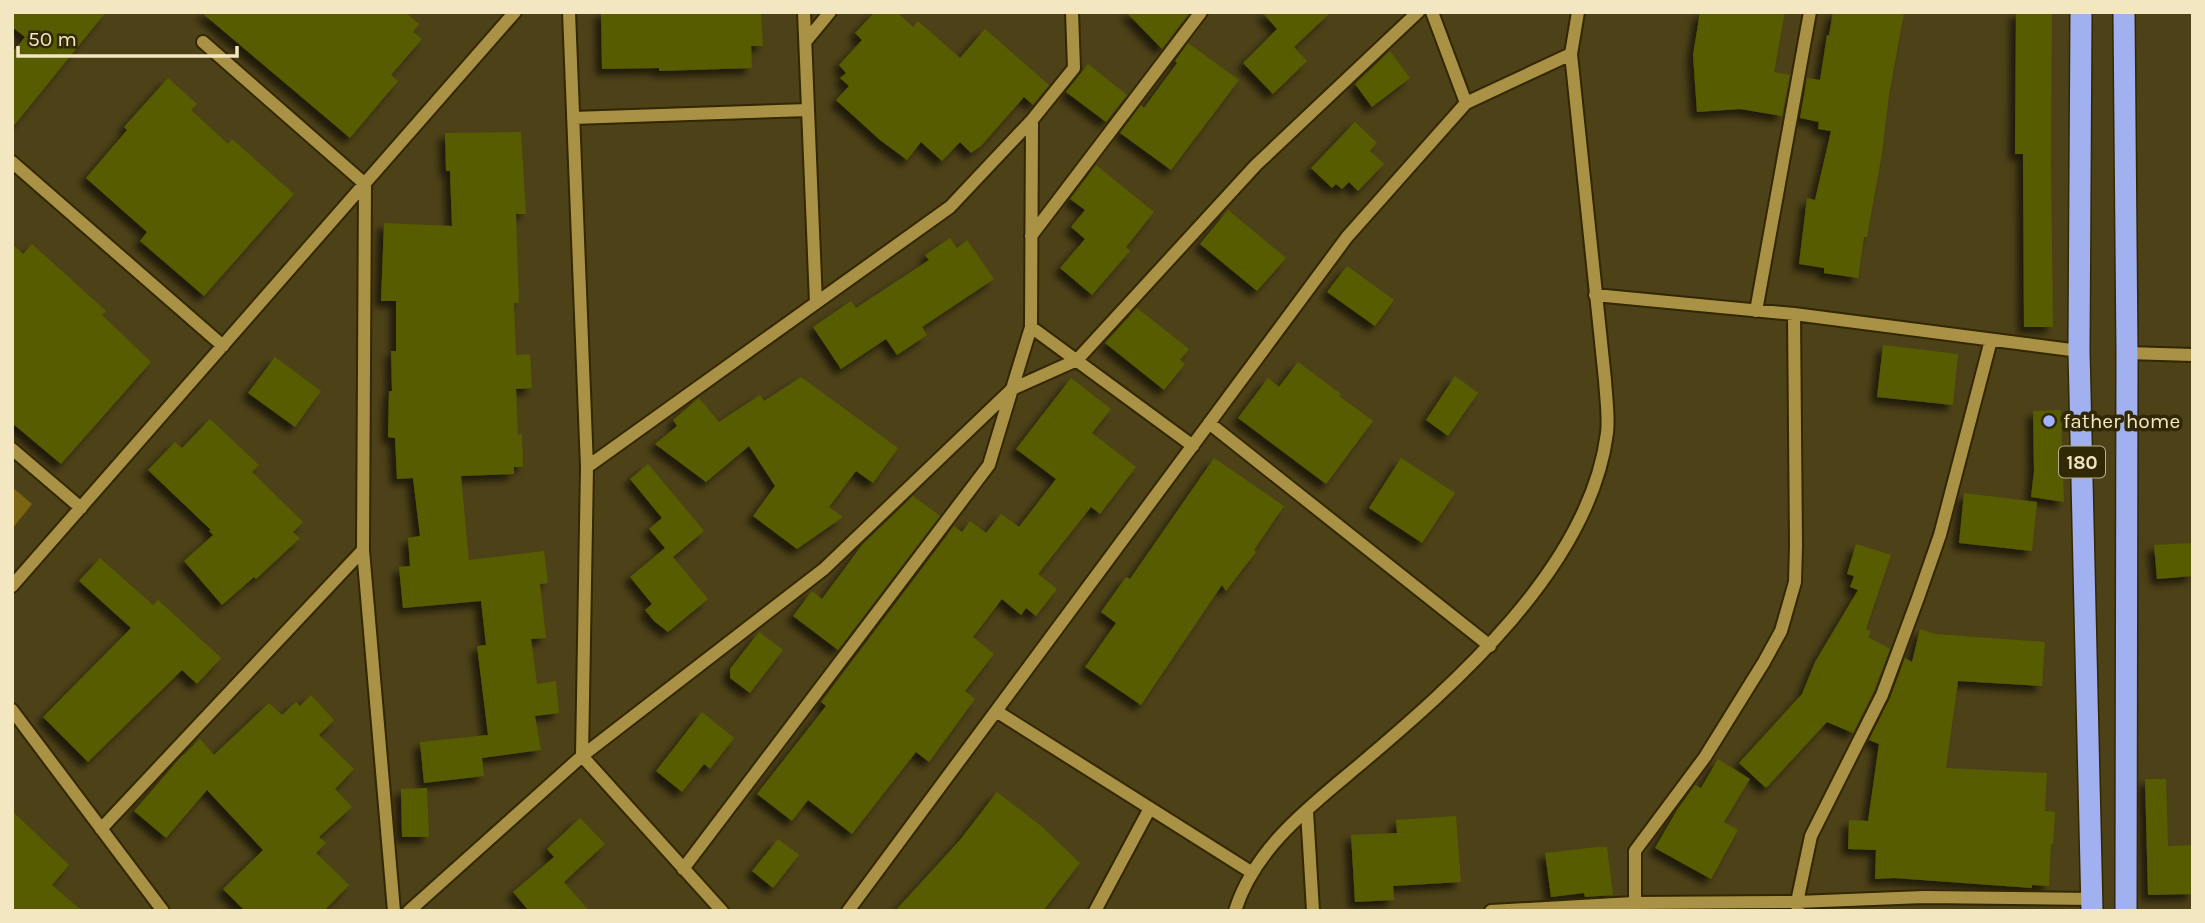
<svg xmlns="http://www.w3.org/2000/svg" width="2205" height="923" font-family="Karla,sans-serif">
	<defs>
		<filter id="shadow"><feDropShadow dx="-6" dy="6" stdDeviation="3.5" flood-color="#0009"/></filter>
	</defs>
	<rect width="100%" height="100%" fill="#4d4118"/>
	<path fill="#7a6512" d="M 12,487 L 32,504 L 12,529 Z"/>
	<path fill="#585c02" filter="url(#shadow)" d="M 12,12 L 106,12 L 12,128 L 12,53 L 25,37 L 12,27 Z
		M 201,12 L 405,12 L 419,24 L 413,32 L 422,39 L 391,75 L 398,81 L 350,138 Z
		M 601,12 L 761,12 L 763,46 L 751,46 L 752,68 L 659,71 L 659,68 L 602,69 Z
		M 875,12 L 897,12 L 913,27 L 918,21 L 960,58 L 985,29 L 1049,85 L 1033,105 L 1024,97 L 981,146 L 971,153 L 960,142 L 942,161 L 921,142 L 907,160 L 880,140 L 836,100 L 849,86 L 840,78 L 846,73 L 839,65 L 862,40 L 855,33 Z
		M 1126,12 L 1190,12 L 1162,49 Z
		M 1262,12 L 1331,12 L 1294,47 L 1307,61 L 1273,94 L 1243,63 L 1277,29 Z
		M 1700,12 L 1785,12 L 1774,72 L 1790,75 L 1782,116 L 1740,109 L 1697,112 L 1693,55 Z
		M 1833,12 L 1904,12 L 1889,95 L 1882,153 L 1867,237 L 1864,237 L 1858,278 L 1824,273 L 1824,268 L 1799,264 L 1807,198 L 1815,200 L 1831,131 L 1818,129 L 1819,122 L 1800,118 L 1807,78 L 1820,80 L 1827,35 L 1829,35 Z
		M 2016,12 L 2052,12 L 2051,162 L 2053,327 L 2024,327 L 2023,154 L 2015,154 Z
		M 1188,43 L 1239,80 L 1171,170 L 1120,133 L 1141,105 L 1144,108 L 1177,63 L 1175,61 Z
		M 1390,51 L 1410,78 L 1372,107 L 1355,84 Z
		M 1088,64 L 1127,95 L 1106,122 L 1066,92 Z
		M 168,78 L 197,104 L 191,110 L 228,144 L 232,139 L 294,194 L 204,296 L 140,241 L 147,232 L 86,178 L 127,130 L 124,127 Z
		M 1355,122 L 1377,143 L 1370,151 L 1384,164 L 1358,191 L 1349,182 L 1342,189 L 1336,184 L 1332,188 L 1311,168 Z
		M 521,132 L 526,214 L 516,214 L 519,303 L 514,303 L 516,355 L 530,354 L 532,388 L 516,389 L 518,435 L 522,434 L 523,467 L 514,467 L 514,474 L 461,476 L 469,560 L 544,551 L 548,583 L 540,584 L 546,638 L 531,639 L 537,684 L 556,681 L 559,713 L 535,716 L 541,750 L 482,758 L 484,776 L 424,783 L 420,742 L 488,735 L 477,646 L 486,645 L 481,601 L 403,608 L 399,567 L 410,566 L 408,538 L 420,536 L 413,478 L 397,479 L 395,438 L 388,437 L 389,391 L 392,391 L 391,351 L 396,351 L 396,301 L 381,301 L 384,223 L 452,226 L 450,171 L 446,171 L 445,133 Z
		M 1096,165 L 1154,212 L 1126,247 L 1130,251 L 1092,295 L 1060,268 L 1085,239 L 1071,227 L 1085,210 L 1070,199 Z
		M 1228,210 L 1286,258 L 1257,291 L 1200,244 Z
		M 950,238 L 957,248 L 967,240 L 994,279 L 922,327 L 927,335 L 897,355 L 886,339 L 841,369 L 813,327 L 851,301 L 856,308 L 929,260 L 925,255 Z
		M 12,244 L 23,254 L 32,244 L 106,311 L 102,315 L 151,362 L 61,464 L 12,423 Z
		M 1347,266 L 1394,300 L 1375,326 L 1327,292 Z
		M 1137,308 L 1189,349 L 1180,360 L 1185,364 L 1164,390 L 1105,343 Z
		M 1883,345 L 1958,354 L 1953,405 L 1877,397 Z
		M 275,357 L 321,391 L 295,427 L 248,393 Z
		M 1298,362 L 1341,394 L 1339,396 L 1373,421 L 1326,484 L 1238,418 L 1268,378 L 1279,387 Z
		M 1455,376 L 1478,393 L 1448,436 L 1426,420 Z
		M 801,377 L 898,448 L 873,483 L 856,471 L 829,507 L 843,517 L 797,549 L 753,516 L 775,486 L 749,446 L 706,482 L 655,444 L 677,426 L 673,420 L 699,398 L 719,422 L 760,395 L 764,401 Z
		M 1071,378 L 1111,409 L 1092,433 L 1136,467 L 1100,514 L 1091,507 L 1038,574 L 1057,589 L 1036,616 L 1026,608 L 1021,615 L 1002,599 L 973,637 L 994,654 L 965,691 L 975,699 L 929,762 L 916,752 L 852,834 L 808,800 L 792,821 L 757,794 L 826,706 L 821,702 L 954,526 L 962,532 L 970,521 L 986,533 L 1001,514 L 1019,527 L 1056,479 L 1016,449 Z
		M 2061,410 L 2064,502 L 2031,497 L 2034,471 L 2033,411 Z
		M 210,419 L 259,465 L 252,472 L 303,522 L 293,532 L 300,538 L 256,579 L 254,577 L 222,605 L 184,561 L 213,535 L 209,531 L 211,530 L 148,470 L 175,442 L 182,448 Z
		M 1214,458 L 1284,506 L 1254,550 L 1256,552 L 1226,591 L 1222,585 L 1141,705 L 1085,667 L 1116,623 L 1101,612 L 1126,577 L 1130,579 Z
		M 1401,458 L 1455,493 L 1422,543 L 1369,508 Z
		M 648,464 L 704,531 L 673,557 L 708,599 L 668,632 L 654,621 L 645,610 L 652,604 L 630,577 L 665,548 L 649,529 L 662,518 L 630,479 Z
		M 1964,493 L 2037,502 L 2032,551 L 1959,543 Z
		M 913,496 L 940,516 L 838,650 L 793,616 L 812,591 L 822,599 L 862,545 Z
		M 2193,543 L 2193,576 L 2157,579 L 2154,545 Z
		M 1856,544 L 1891,555 L 1866,629 L 1871,632 L 1868,637 L 1890,649 L 1874,691 L 1853,733 L 1827,722 L 1766,788 L 1739,763 L 1802,694 L 1815,662 L 1858,590 L 1850,587 L 1854,576 L 1847,574 Z
		M 100,558 L 153,605 L 158,600 L 221,658 L 197,684 L 182,670 L 88,762 L 43,717 L 131,628 L 79,581 Z
		M 1920,629 L 1935,634 L 2045,642 L 2042,686 L 1958,681 L 1946,768 L 2047,773 L 2045,811 L 2055,812 L 2053,845 L 2051,844 L 2049,886 L 2032,885 L 2032,888 L 1894,878 L 1875,879 L 1876,850 L 1848,849 L 1849,820 L 1868,821 L 1879,744 L 1869,740 L 1890,698 L 1905,658 L 1912,662 Z
		M 759,632 L 783,650 L 750,693 L 730,678 L 730,669 Z
		M 311,695 L 334,720 L 319,735 L 354,769 L 335,789 L 352,807 L 319,837 L 326,843 L 316,853 L 349,885 L 324,911 L 245,911 L 223,889 L 263,850 L 207,790 L 166,838 L 134,811 L 179,759 L 200,739 L 214,755 L 269,703 L 282,715 L 296,702 L 300,706 Z
		M 702,712 L 734,738 L 710,769 L 704,764 L 682,792 L 656,771 Z
		M 1718,759 L 1750,779 L 1724,822 L 1738,830 L 1711,879 L 1655,848 L 1677,810 L 1695,785 L 1701,788 Z
		M 2145,779 L 2166,779 L 2168,846 L 2193,845 L 2193,894 L 2148,895 Z
		M 427,788 L 429,837 L 402,837 L 401,789 Z
		M 997,792 L 1041,826 L 1080,863 L 1043,911 L 895,911 L 960,840 Z
		M 12,811 L 69,865 L 52,885 L 82,911 L 12,911 Z
		M 1456,816 L 1461,882 L 1393,886 L 1394,900 L 1355,902 L 1351,835 L 1397,833 L 1396,820 Z
		M 580,818 L 605,844 L 564,882 L 589,911 L 529,911 L 513,892 L 554,857 L 547,849 Z
		M 778,839 L 799,855 L 773,888 L 752,871 Z
		M 1597,847 L 1607,847 L 1613,895 L 1585,897 L 1584,893 L 1551,897 L 1545,853 Z"/>
	<g fill="none" stroke-linecap="round" stroke-linejoin="round">
		<g stroke="#332700" stroke-width="16">
			<path id="minor" d="M 569,12 L 587,467 L 582,756 L 722,911
				M 804,12 L 816,303
				M 1432,12 L 1466,103
				M 806,41 L 830,12
				M 203,42 L 365,184 L 363,550 L 394,911
				M 573,118 L 808,110
				M 12,162 L 223,346
				M 1031,236 L 1201,12
				M 1595,295 L 1794,314 L 2079,351
				M 1756,311 L 1810,12
				M 1031,327 L 1193,446
				M 2127,353 L 2193,355
				M 1209,423 L 1490,646
				M 12,449 L 81,508
				M 587,467 L 950,207 L 1032,120
				M 12,586 L 515,12
				M 12,710 L 163,911
				M 996,711 L 1251,872
				M 1307,811 L 1313,911
				M 101,829 L 363,550
				M 683,869 L 989,465 L 1012,389 L 1077,360 L 1256,165 L 1418,12
				M 409,911 L 582,756 L 824,569 L 1012,389 L 1031,327 L 1032,120 L 1074,68 L 1072,12
				M 848,911 L 1347,237 L 1466,103 L 1571,54
				M 1095,911 L 1150,808
				M 1235,911 C 1254,849 1309,807 1357,767 C 1454,685 1590,567 1607,433 C 1609,417 1606,397 1605,380 L 1571,54 L 1578,12
				M 1491,911 L 1633,903 L 1797,902 L 1924,897 L 2093,899
				M 1635,911 L 1635,851 L 1705,757 L 1764,662 L 1781,631 L 1795,582 L 1796,545 L 1794,314
				M 1798,911 L 1797,902 L 1811,836 L 1882,695 L 1918,598 L 1940,535 L 1991,340"/>
		</g>
		<g stroke="#332700" stroke-width="24">
			<path id="highway" d="M 2081,12 L 2079,351 L 2092,911
				M 2124,12 L 2127,353 L 2126,911"/>
		</g>
		<use href="#minor" stroke="#a99245" stroke-width="12"/>
		<use href="#highway" stroke="#a1b0ee" stroke-width="21"/>
	</g>
	<circle fill="#a1b3fd" stroke="#312806" stroke-width="2.5" cx="2049" cy="421" r="7"/>
	<g text-anchor="middle" stroke-width="7" stroke-linejoin="round" paint-order="stroke">
		<rect fill="#312806" stroke="#b8ae89" stroke-width="2" x="2059" y="446.5" width="46" height="31" rx="5"/>
		<g font-size="19" font-weight="bold" fill="#f2e7c1">
			<text x="2082" y="469">180</text>
		</g>
		<g font-size="21" fill="#f2e7c1" stroke="#312806" text-anchor="start">
			<text x="2063" y="428">father home</text>
		</g>
	</g>
	<rect width="2205" height="923" fill="none" stroke="#f2e7c1" stroke-width="28"/>
	<path d="M18 46v10h219v-10" fill="none" stroke="#f2e7c1" stroke-width="3.5"/>
	<text x="28" y="46" font-size="21" fill="#f2e7c1" stroke="#312806" stroke-width="5" paint-order="stroke">50 m</text>
</svg>
